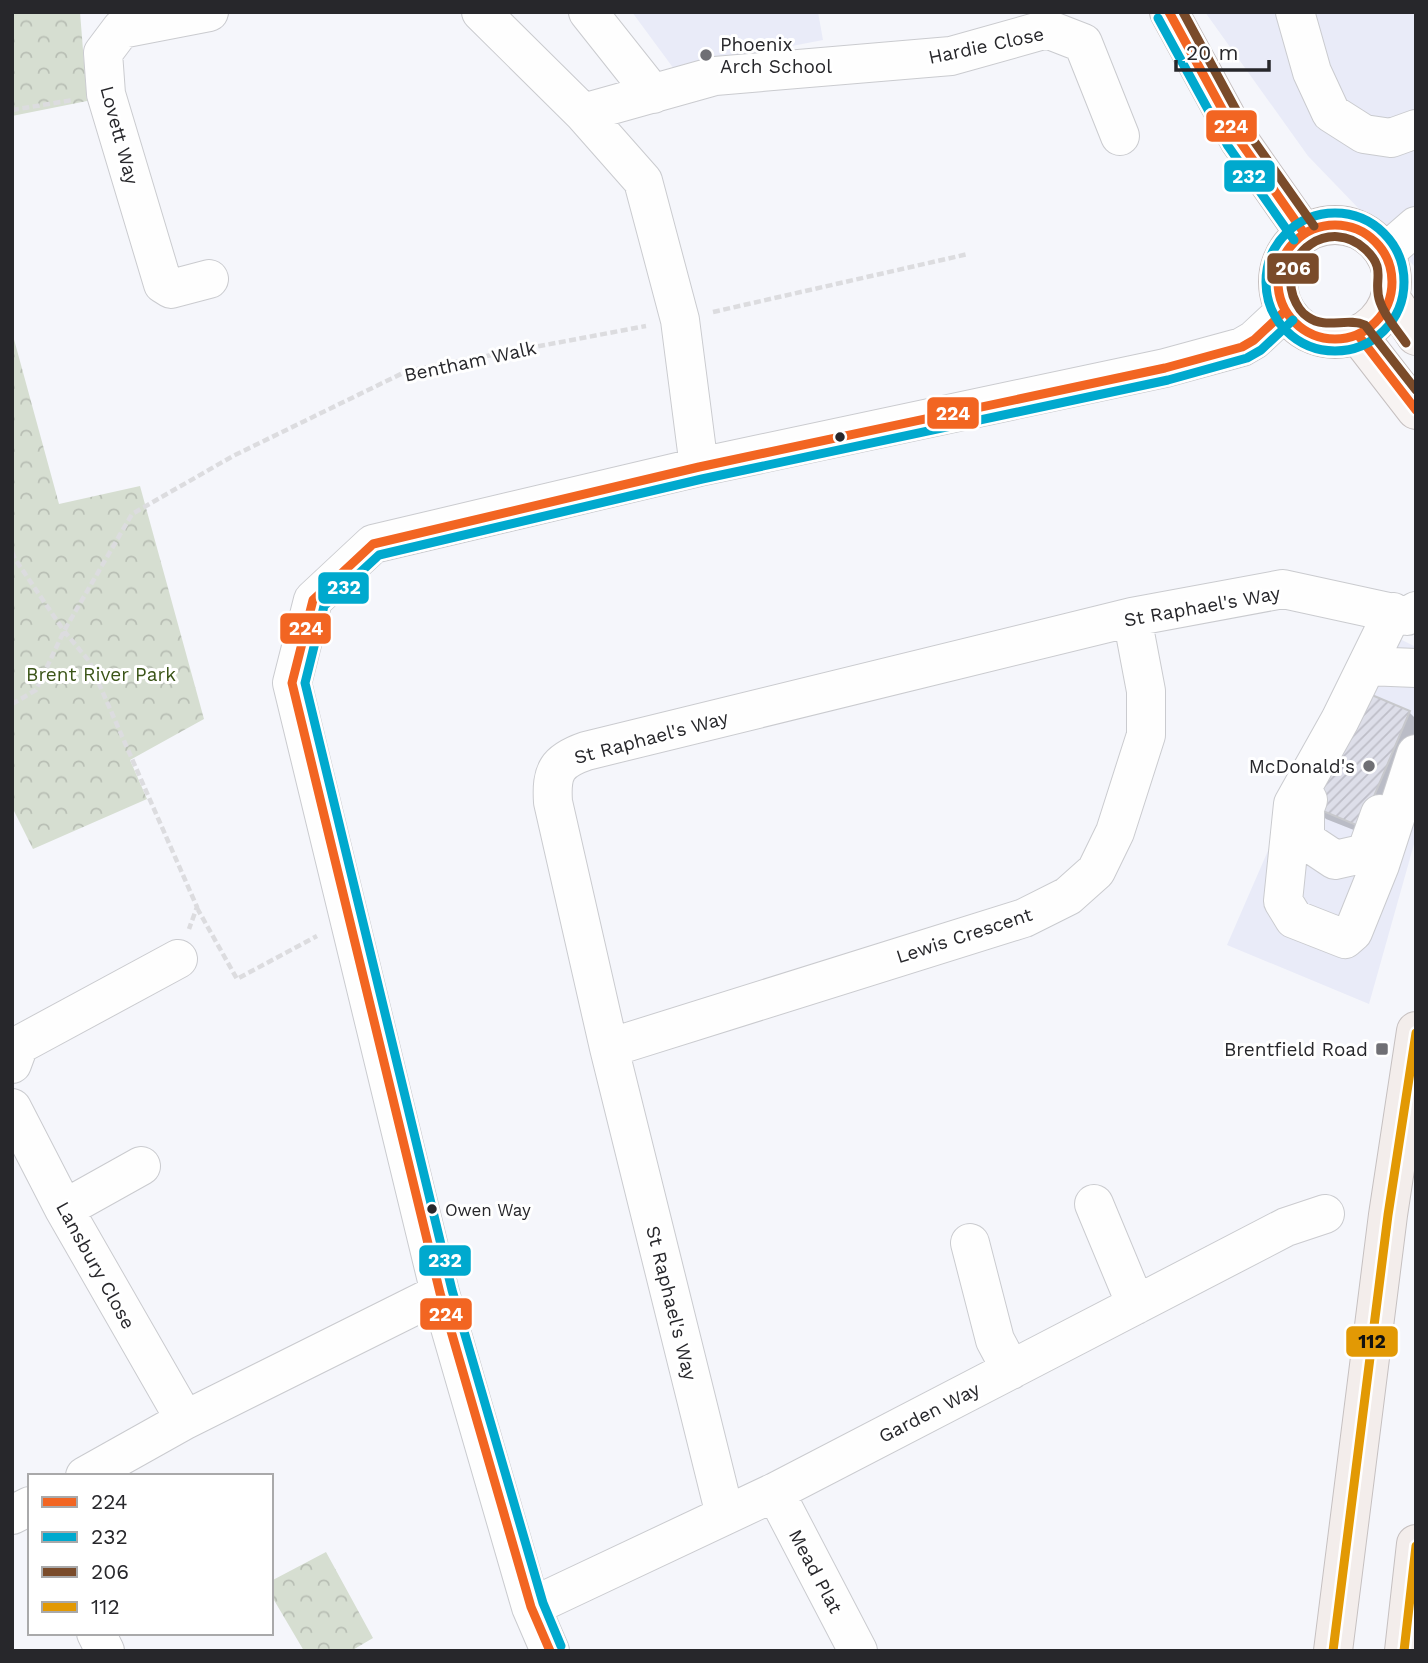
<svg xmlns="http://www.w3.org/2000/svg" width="1428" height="1663" font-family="'Work Sans',sans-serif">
	<defs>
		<pattern id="forest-crowns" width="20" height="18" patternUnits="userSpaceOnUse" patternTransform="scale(1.75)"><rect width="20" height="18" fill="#d6ded1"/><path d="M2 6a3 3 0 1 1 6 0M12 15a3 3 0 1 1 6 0" fill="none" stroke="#b8beb4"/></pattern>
		<pattern id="building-hatch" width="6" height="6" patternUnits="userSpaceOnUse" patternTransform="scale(1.75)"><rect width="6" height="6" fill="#dddee9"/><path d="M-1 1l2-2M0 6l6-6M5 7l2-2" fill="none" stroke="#bebec8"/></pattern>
	</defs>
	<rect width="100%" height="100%" fill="#f5f6fb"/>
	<path fill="#e9ebf8" d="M 632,12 L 818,12 L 823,40 L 674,69 Z
		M 1205,12 L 1416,12 L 1416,268 L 1308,156 Z
		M 1370,624 L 1416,647 L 1416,837 L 1369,1004 L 1227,945 L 1360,639 Z"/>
	<path fill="url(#forest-crowns)" d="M 12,12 L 80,12 L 87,101 L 12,116 Z
		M 12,332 L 59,504 L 140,486 L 204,719 L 130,760 L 147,799 L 33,849 L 12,807 Z
		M 326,1552 L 373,1638 L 351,1651 L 304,1651 L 271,1595 L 271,1581 Z"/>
	<path fill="#0003" d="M 1409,712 L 1416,719 L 1416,740 L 1374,838 L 1326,819 L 1313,806 Z"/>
	<path fill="url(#building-hatch)" stroke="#c7c8cc" stroke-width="2" d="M 1360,690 L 1410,711 L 1361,827 L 1311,806 Z"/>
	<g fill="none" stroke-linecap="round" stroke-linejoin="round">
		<g stroke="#cacbcf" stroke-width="40">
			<path id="minor" d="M 209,12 L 121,29 L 103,53 L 106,94 L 163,284 L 171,289 L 209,279
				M 481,12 L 583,113 L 643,181 L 680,320 L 699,467
				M 588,12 L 653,94
				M 1295,12 L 1312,72 L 1331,113 L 1364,134 L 1391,138 L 1416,129
				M 583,113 L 715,76 L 951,56 L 1047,29 L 1083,43 L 1120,136
				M 1385,253 L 1416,226
				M 1393,612 L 1340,720 L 1293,804 L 1283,901 L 1294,919 L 1345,939 L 1353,932 L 1380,865 L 1416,754
				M 1367,666 L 1416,668
				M 1308,800 L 1305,808 L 1305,840 L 1335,860 L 1366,853 L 1380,814
				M 609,1048 L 1024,918 L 1068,896 L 1096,871 L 1115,832 L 1146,735 L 1146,691 L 1132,617
				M 12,1064 L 19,1045 L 178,959
				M 12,1108 L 64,1209 L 185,1420
				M 1094,1204 L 1136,1305
				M 64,1209 L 141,1166
				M 970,1243 L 995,1340 L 1011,1370
				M 85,1476 L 185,1420 L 440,1293
				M 775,1492 L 858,1651
				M 12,1515 L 30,1506
				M 725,1515 L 609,1048 L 553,802 C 551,771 557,761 586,751 L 1132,617 L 1283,589 L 1407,616 L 1416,611
				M 531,1607 L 775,1492 L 1286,1227 L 1325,1214
				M 96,1633 L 105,1651
				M 550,1651 L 531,1607 L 440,1293 L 292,683 L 313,600 L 373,544 L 699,467 L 1165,368 L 1242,347 L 1254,340 L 1285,311"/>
		</g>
		<g stroke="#c6c0c0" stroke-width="40">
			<path id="major" d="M 1169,12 L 1239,140 L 1304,233
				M1278 282a57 57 0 1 1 114 0a57 57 0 1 1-114 0Z
				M 1390,297 L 1416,336
				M 1358,335 L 1416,410"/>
		</g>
		<g stroke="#c6c0c0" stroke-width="40">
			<path id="highway" d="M 1333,1651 L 1388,1215 L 1416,1031
				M 1404,1651 L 1416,1544"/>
		</g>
		<path stroke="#dcdcdf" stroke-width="4.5" stroke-dasharray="7 3.5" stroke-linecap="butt" d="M 12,110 L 73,100
			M 713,312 L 968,254
			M 12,552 L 15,559 L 64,631 L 89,661 L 197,907 L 189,929
			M 12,704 L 36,690 L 64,631 L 132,514 L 233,456 L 407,371 L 646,326
			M 197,908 L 237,979 L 317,936"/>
		<use href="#minor" stroke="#fefefe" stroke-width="38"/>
		<use href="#major" stroke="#f7f3f2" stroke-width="38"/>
		<use href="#highway" stroke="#f3edeb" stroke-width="38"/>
		<g stroke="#fff" stroke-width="14">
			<path id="bus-1" d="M 1169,12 L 1239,140 L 1304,233
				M1278 282a57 57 0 1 1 114 0a57 57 0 1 1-114 0Z
				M 1358,335 L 1416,410
				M 550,1651 L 531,1607 L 440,1293 L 292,683 L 313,600 L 373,544 L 699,467 L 1165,368 L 1242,347 L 1254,340 L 1285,311"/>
		</g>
		<g stroke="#fff" stroke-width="14">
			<path id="bus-2" d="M 1158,18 L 1228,146 L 1294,240
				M1266 282a69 69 0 1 1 138 0a69 69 0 1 1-138 0Z
				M 561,1646 L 543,1603 L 452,1290 L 305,683 L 324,606 L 379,555 L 702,479 L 1168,380 L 1247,358 L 1261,350 L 1293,320"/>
		</g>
		<g stroke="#fff" stroke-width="14">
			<path id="bus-3" d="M 1183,12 L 1249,134 L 1314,226
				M 1406,343 C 1397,330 1385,317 1380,302 C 1372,280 1388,270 1365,249 C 1331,217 1279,252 1293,296 C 1296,304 1301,313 1308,317 C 1326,330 1347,317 1365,325 L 1416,390"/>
		</g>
		<g stroke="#fff" stroke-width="14">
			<path id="bus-4" d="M 1333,1651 L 1388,1215 L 1416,1033
				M 1404,1651 L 1416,1546"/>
		</g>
		<use href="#bus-1" stroke="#f26522" stroke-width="9"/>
		<use href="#bus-2" stroke="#00a9ce" stroke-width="9"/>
		<use href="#bus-3" stroke="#7a4b2a" stroke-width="9"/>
		<use href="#bus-4" stroke="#e29904" stroke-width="9"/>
	</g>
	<g fill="#6f6f74" stroke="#fff" stroke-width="2.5">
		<circle cx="706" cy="55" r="7"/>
		<circle cx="1369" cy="766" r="7"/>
		<rect x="1375" y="1042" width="14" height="14" rx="3.5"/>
	</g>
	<g fill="#27272b" stroke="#fff" stroke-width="2.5">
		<circle cx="840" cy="437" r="6"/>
		<circle cx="432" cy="1209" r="6"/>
	</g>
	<g text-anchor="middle" stroke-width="6" stroke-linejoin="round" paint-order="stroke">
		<g font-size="17" fill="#27272b" stroke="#fff" text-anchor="start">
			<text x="445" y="1216">Owen Way</text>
		</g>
		<g font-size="19" fill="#27272b" stroke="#fff" text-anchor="end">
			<text x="720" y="51" text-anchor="start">Phoenix<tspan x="720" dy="22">Arch School</tspan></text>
			<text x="1355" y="773">McDonald's</text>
			<text x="1368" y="1056">Brentfield Road</text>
		</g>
		<g font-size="19" fill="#27272b" stroke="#fff">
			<text transform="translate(986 45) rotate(-12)" y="7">Hardie Close</text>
			<text transform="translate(120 135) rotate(75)" y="7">Lovett Way</text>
			<text transform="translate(470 361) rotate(-12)" y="7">Bentham Walk</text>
			<text transform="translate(1202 606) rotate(-10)" y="7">St Raphael's Way</text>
			<text transform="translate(651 737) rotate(-15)" y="7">St Raphael's Way</text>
			<text transform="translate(964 935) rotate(-18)" y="7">Lewis Crescent</text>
			<text transform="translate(96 1265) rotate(61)" y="7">Lansbury Close</text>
			<text transform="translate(672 1303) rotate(76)" y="7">St Raphael's Way</text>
			<text transform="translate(929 1412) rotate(-27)" y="7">Garden Way</text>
			<text transform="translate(816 1571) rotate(62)" y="7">Mead Plat</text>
		</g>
		<g font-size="19" fill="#3b5518" stroke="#fff">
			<text x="101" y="681">Brent River Park</text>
		</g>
	</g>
	<g stroke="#fff" stroke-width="2.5">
		<rect x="1205" y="109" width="53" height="34" rx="7" fill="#f26522"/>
		<rect x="1223" y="159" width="53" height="34" rx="7" fill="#00a9ce"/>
		<rect x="1266" y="252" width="54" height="33" rx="7" fill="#7a4b2a"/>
		<rect x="926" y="396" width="54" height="34" rx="7" fill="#f26522"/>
		<rect x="317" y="571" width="53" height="34" rx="7" fill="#00a9ce"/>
		<rect x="279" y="612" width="53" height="33" rx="7" fill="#f26522"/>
		<rect x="418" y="1244" width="54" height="33" rx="7" fill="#00a9ce"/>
		<rect x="419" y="1297" width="54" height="34" rx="7" fill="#f26522"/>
		<rect x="1345" y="1325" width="54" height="33" rx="7" fill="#e29904"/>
	</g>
	<g font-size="19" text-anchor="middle" font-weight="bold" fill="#fff">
		<text x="1231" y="133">224</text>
		<text x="1249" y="183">232</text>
		<text x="1293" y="275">206</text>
		<text x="953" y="420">224</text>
		<text x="344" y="594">232</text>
		<text x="306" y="635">224</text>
		<text x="445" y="1267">232</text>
		<text x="446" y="1321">224</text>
	</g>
	<g font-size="19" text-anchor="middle" font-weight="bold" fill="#111">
		<text x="1372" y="1348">112</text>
	</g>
	<rect width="1428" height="1663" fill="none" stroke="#27272b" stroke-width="28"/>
	<rect x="28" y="1474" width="245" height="161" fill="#ffffff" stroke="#a9a9aa" stroke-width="2"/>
	<rect x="42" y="1497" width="35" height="10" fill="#f26522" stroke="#a9a9aa" stroke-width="2"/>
	<text x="91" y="1509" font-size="21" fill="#27272b">224</text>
	<rect x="42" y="1532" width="35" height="10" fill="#00a9ce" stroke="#a9a9aa" stroke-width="2"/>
	<text x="91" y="1544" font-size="21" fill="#27272b">232</text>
	<rect x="42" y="1567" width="35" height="10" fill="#7a4b2a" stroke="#a9a9aa" stroke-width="2"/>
	<text x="91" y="1579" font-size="21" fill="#27272b">206</text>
	<rect x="42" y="1602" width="35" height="10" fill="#e29904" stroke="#a9a9aa" stroke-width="2"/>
	<text x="91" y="1614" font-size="21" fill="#27272b">112</text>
	<path d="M1176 60v10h93v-10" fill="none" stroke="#27272b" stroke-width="3.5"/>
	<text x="1186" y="60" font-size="21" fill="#27272b" stroke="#ffffff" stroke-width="5" paint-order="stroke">20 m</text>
</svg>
